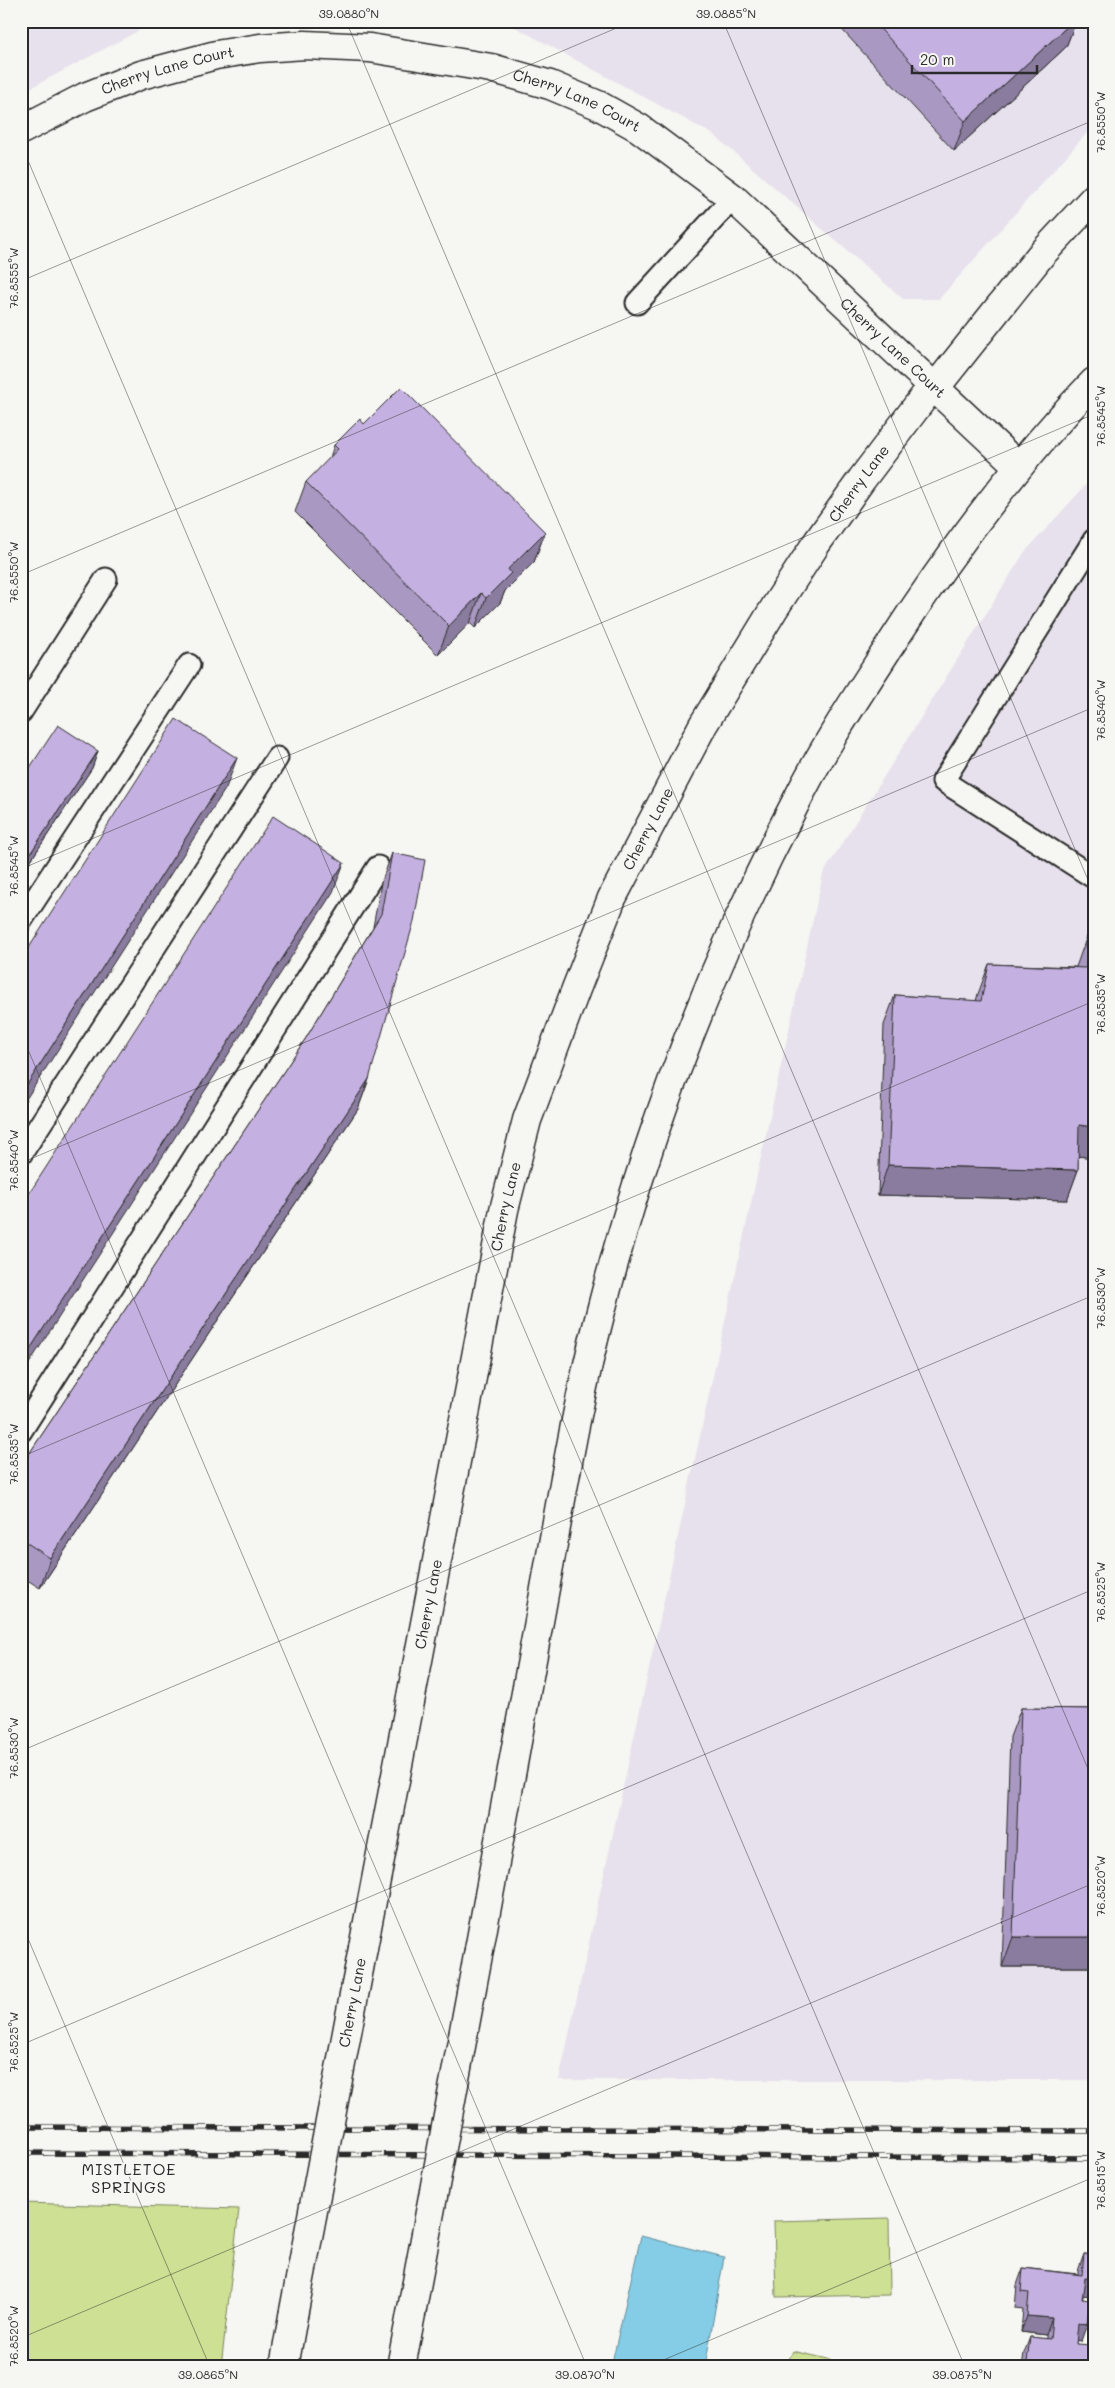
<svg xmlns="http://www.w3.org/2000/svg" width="1115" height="2388" font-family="Mali,sans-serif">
	<rect width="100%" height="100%" fill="#f6f6f2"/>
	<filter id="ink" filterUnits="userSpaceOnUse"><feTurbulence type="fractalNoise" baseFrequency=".02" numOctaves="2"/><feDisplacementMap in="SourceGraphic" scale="10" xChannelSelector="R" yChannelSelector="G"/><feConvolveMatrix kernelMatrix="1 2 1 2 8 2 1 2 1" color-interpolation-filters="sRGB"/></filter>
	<g filter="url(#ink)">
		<path fill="#e7e1ed" d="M 21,21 L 157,21 L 21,93 Z
			M 504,21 L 1094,21 L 1094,125 L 939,299 L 903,299 L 714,135 Z
			M 1094,476 L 1094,2080 L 559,2080 L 823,874 L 1024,553 Z"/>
		<path fill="#cee094" stroke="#7c8660" d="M 21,2203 L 239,2209 L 221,2367 L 21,2367 Z
			M 889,2218 L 890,2295 L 776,2297 L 774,2221 Z
			M 793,2351 L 828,2359 L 839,2367 L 785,2367 Z"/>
		<path fill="#85cde6" stroke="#618c9b" d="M 641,2236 L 724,2257 L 705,2367 L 611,2367 Z"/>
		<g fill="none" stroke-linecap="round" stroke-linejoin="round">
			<g stroke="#2b2b2b" stroke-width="25">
				<path id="service" d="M 637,303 L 733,198
					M 21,712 L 106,579
					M 1093,877 L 943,781 L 1094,540
					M 21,921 L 189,665
					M 21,1154 L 277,758
					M 21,1431 L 378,867"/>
			</g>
			<g stroke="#2b2b2b" stroke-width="31">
				<g id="minor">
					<path id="s1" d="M 21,130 L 85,97 L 141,75 L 216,55 L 260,48 L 305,45 L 370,48 L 491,68 L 550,85 L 598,105 L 639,128 L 733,198 L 1018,466"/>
				</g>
			</g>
			<g stroke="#2b2b2b" stroke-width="31">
				<g id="secondary">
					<path id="s2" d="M 363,1948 L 504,1210 L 527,1120 L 576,989 L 612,898 L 703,725 L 775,607 L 816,544 L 862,479 L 924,397 L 935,388 L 1040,256 L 1094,198"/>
					<path d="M 479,1950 C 501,1831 522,1712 544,1594 C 561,1501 576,1407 600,1315 C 645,1138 711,964 796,802 C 823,748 856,698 889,647 C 950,552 1016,463 1094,382"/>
					<path d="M 284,2367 L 293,2316"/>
					<path d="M 401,2367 L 411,2314"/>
				</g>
			</g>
			<path stroke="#2b2b2b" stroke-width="3" stroke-dasharray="5 4" stroke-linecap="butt" d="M 1085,2307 L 1094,2311
				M 1084,2324 L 1094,2324"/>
			<use href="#service" stroke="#f6f6f2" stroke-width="21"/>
			<use href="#minor" stroke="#f6f6f2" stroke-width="28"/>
			<use href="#secondary" stroke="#f6f6f2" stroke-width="28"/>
			<g stroke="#2b2b2b" stroke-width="5.5">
				<path id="rail" d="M 21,2127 L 1094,2131
					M 21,2153 L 1094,2158"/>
			</g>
			<use href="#rail" stroke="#f6f6f2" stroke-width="4" stroke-dasharray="11" stroke-linecap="butt"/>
			<g stroke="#2b2b2b" stroke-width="31" stroke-linecap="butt">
				<g id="secondary-bridge">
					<path d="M 411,2314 L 479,1950"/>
					<path id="s3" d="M 293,2316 L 363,1948"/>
				</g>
			</g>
			<use href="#secondary-bridge" stroke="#f6f6f2" stroke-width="28"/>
		</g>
		<path fill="#a998c2" stroke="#2b2b2b" d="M 834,21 L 1076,21 L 1066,47 L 954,151 Z
			M 364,424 L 545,532 L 534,562 L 505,591 L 500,603 L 475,628 L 470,623 L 438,655 L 295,512 L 306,482 L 330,458 L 334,445 Z
			M 98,751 L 92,768 L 21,875 L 21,781 Z
			M 392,853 L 369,1079 L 358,1109 L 40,1588 L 21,1576 L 21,1466 L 306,1038 L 373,927 L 381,883 Z
			M 1087,936 L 1094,1158 L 1078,1156 L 1078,1170 L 1067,1200 L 878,1195 L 884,1025 L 895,995 L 976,1001 L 978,994 L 989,964 L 1076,967 Z
			M 1021,1708 L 1094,1709 L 1094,1967 L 1002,1967 L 1010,1737 Z
			M 1084,2254 L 1094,2255 L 1094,2307 L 1092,2307 L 1093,2296 L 1083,2295 L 1081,2341 L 1076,2340 L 1076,2344 L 1088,2367 L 1022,2367 L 1024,2353 L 1030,2337 L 1046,2339 L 1046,2335 L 1021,2332 L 1023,2309 L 1015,2308 L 1017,2285 L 1023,2268 L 1078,2274 L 1078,2271 Z"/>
		<path fill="#8a7c9e" stroke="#2b2b2b" d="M 1073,21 L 1076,21 L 1066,47 L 954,151 L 965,121 Z
			M 545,532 L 534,562 L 505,591 L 500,603 L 475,628 L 486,598 L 508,569 Z
			M 481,593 L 470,623 L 438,655 L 449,626 Z
			M 98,751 L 92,768 L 21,875 L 26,860 Z
			M 237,758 L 226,788 L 21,1107 L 21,1094 Z
			M 344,863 L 333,892 L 21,1376 L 21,1363 Z
			M 369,1079 L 358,1109 L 40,1588 L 50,1558 Z
			M 1079,1125 L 1094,1127 L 1094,1158 L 1068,1155 Z
			M 888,1165 L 1078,1170 L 1067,1200 L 878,1195 Z
			M 1013,1937 L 1094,1937 L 1094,1967 L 1002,1967 Z
			M 1085,2278 L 1094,2279 L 1093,2296 L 1079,2295 Z
			M 1027,2316 L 1052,2318 L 1046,2335 L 1021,2332 Z
			M 1078,2323 L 1087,2324 L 1081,2341 L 1072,2340 Z
			M 1027,2362 L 1078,2367 L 1025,2367 Z"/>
		<path fill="#c5b1e1" stroke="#2b2b2b" d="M 873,21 L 1073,21 L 965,121 Z
			M 401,387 L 545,532 L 508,569 L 511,573 L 486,598 L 481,593 L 449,626 L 306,482 L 338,449 L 334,445 L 360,419 L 364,424 Z
			M 176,719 L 237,758 L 21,1094 L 21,960 Z
			M 58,725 L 98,751 L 26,860 L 21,857 L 21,781 Z
			M 273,816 L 344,863 L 21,1363 L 21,1206 Z
			M 392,853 L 425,860 L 414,921 L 369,1079 L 50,1558 L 21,1539 L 21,1466 L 306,1038 L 381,914 Z
			M 1087,936 L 1094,936 L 1094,1127 L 1079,1125 L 1078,1170 L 888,1165 L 895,995 L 981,1001 L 989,964 L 1086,968 Z
			M 1021,1708 L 1094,1709 L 1094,1937 L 1013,1937 Z
			M 1084,2254 L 1094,2255 L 1094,2279 L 1085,2278 L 1082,2299 L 1090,2300 L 1087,2324 L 1078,2323 L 1076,2344 L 1091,2345 L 1088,2367 L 1078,2367 L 1027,2362 L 1030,2337 L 1050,2339 L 1052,2318 L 1027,2316 L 1029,2293 L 1021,2292 L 1023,2268 L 1082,2275 Z"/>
	</g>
	<path fill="none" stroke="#2b2b2b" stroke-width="1" stroke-opacity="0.45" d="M 346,21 L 1094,1783M 723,21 L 1094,894M 21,144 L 965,2367M 21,281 L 633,21M 21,575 L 1094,120M 21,869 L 1094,414M 21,1033 L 587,2367M 21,1163 L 1094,707M 21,1457 L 1094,1001M 21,1751 L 1094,1295M 21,1922 L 210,2367M 21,2045 L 1094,1589M 21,2338 L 1094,1883M 647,2367 L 1094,2177"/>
	<g text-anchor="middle" stroke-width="4" stroke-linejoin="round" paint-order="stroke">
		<g font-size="15" fill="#2b2b2b" stroke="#f6f6f2">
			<text dy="5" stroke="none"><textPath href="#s1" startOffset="159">Cherry Lane Court</textPath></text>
			<text dy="5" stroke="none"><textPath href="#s1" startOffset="579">Cherry Lane Court</textPath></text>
			<text dy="5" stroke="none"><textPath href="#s1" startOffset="984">Cherry Lane Court</textPath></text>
			<text dy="5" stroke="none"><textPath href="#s2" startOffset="1565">Cherry Lane</textPath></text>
			<text dy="5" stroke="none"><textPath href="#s2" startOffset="1160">Cherry Lane</textPath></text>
			<text dy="5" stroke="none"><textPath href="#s2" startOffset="755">Cherry Lane</textPath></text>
			<text dy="5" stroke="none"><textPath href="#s2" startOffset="350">Cherry Lane</textPath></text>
			<text dy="5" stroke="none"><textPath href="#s3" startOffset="319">Cherry Lane</textPath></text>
		</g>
		<g font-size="16" letter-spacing="1" fill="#2b2b2b" stroke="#f6f6f2">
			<text x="129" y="2175">MISTLETOE<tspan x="129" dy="18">SPRINGS</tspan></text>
		</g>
	</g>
	<rect width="1115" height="2388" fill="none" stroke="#f6f6f2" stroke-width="55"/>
	<path d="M912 65v8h125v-8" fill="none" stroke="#2b2b2b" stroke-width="2.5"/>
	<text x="920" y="65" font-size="15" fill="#2b2b2b" stroke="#f6f6f2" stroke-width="4" paint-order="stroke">20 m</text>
	<rect x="28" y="28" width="1060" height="2332" fill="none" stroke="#2b2b2b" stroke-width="2"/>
	<g font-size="12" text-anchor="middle" fill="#2b2b2b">
		<text x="349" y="18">39.0880°N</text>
		<text x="726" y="18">39.0885°N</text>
		<text transform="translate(1101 122) rotate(-90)" y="4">76.8550°W</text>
		<text transform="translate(14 278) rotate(-90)" y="4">76.8555°W</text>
		<text transform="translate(1101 416) rotate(-90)" y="4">76.8545°W</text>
		<text transform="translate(14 572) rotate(-90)" y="4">76.8550°W</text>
		<text transform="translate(1101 710) rotate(-90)" y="4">76.8540°W</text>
		<text transform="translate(14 866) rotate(-90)" y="4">76.8545°W</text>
		<text transform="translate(1101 1004) rotate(-90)" y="4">76.8535°W</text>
		<text transform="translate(14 1160) rotate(-90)" y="4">76.8540°W</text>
		<text transform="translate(1101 1298) rotate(-90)" y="4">76.8530°W</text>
		<text transform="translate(14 1454) rotate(-90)" y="4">76.8535°W</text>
		<text transform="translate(1101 1592) rotate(-90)" y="4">76.8525°W</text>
		<text transform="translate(14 1748) rotate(-90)" y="4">76.8530°W</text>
		<text transform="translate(1101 1886) rotate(-90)" y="4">76.8520°W</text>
		<text transform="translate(14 2042) rotate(-90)" y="4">76.8525°W</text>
		<text transform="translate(1101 2180) rotate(-90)" y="4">76.8515°W</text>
		<text transform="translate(14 2336) rotate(-90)" y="4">76.8520°W</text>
		<text x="208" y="2379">39.0865°N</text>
		<text x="585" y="2379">39.0870°N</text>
		<text x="962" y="2379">39.0875°N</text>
	</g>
</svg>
